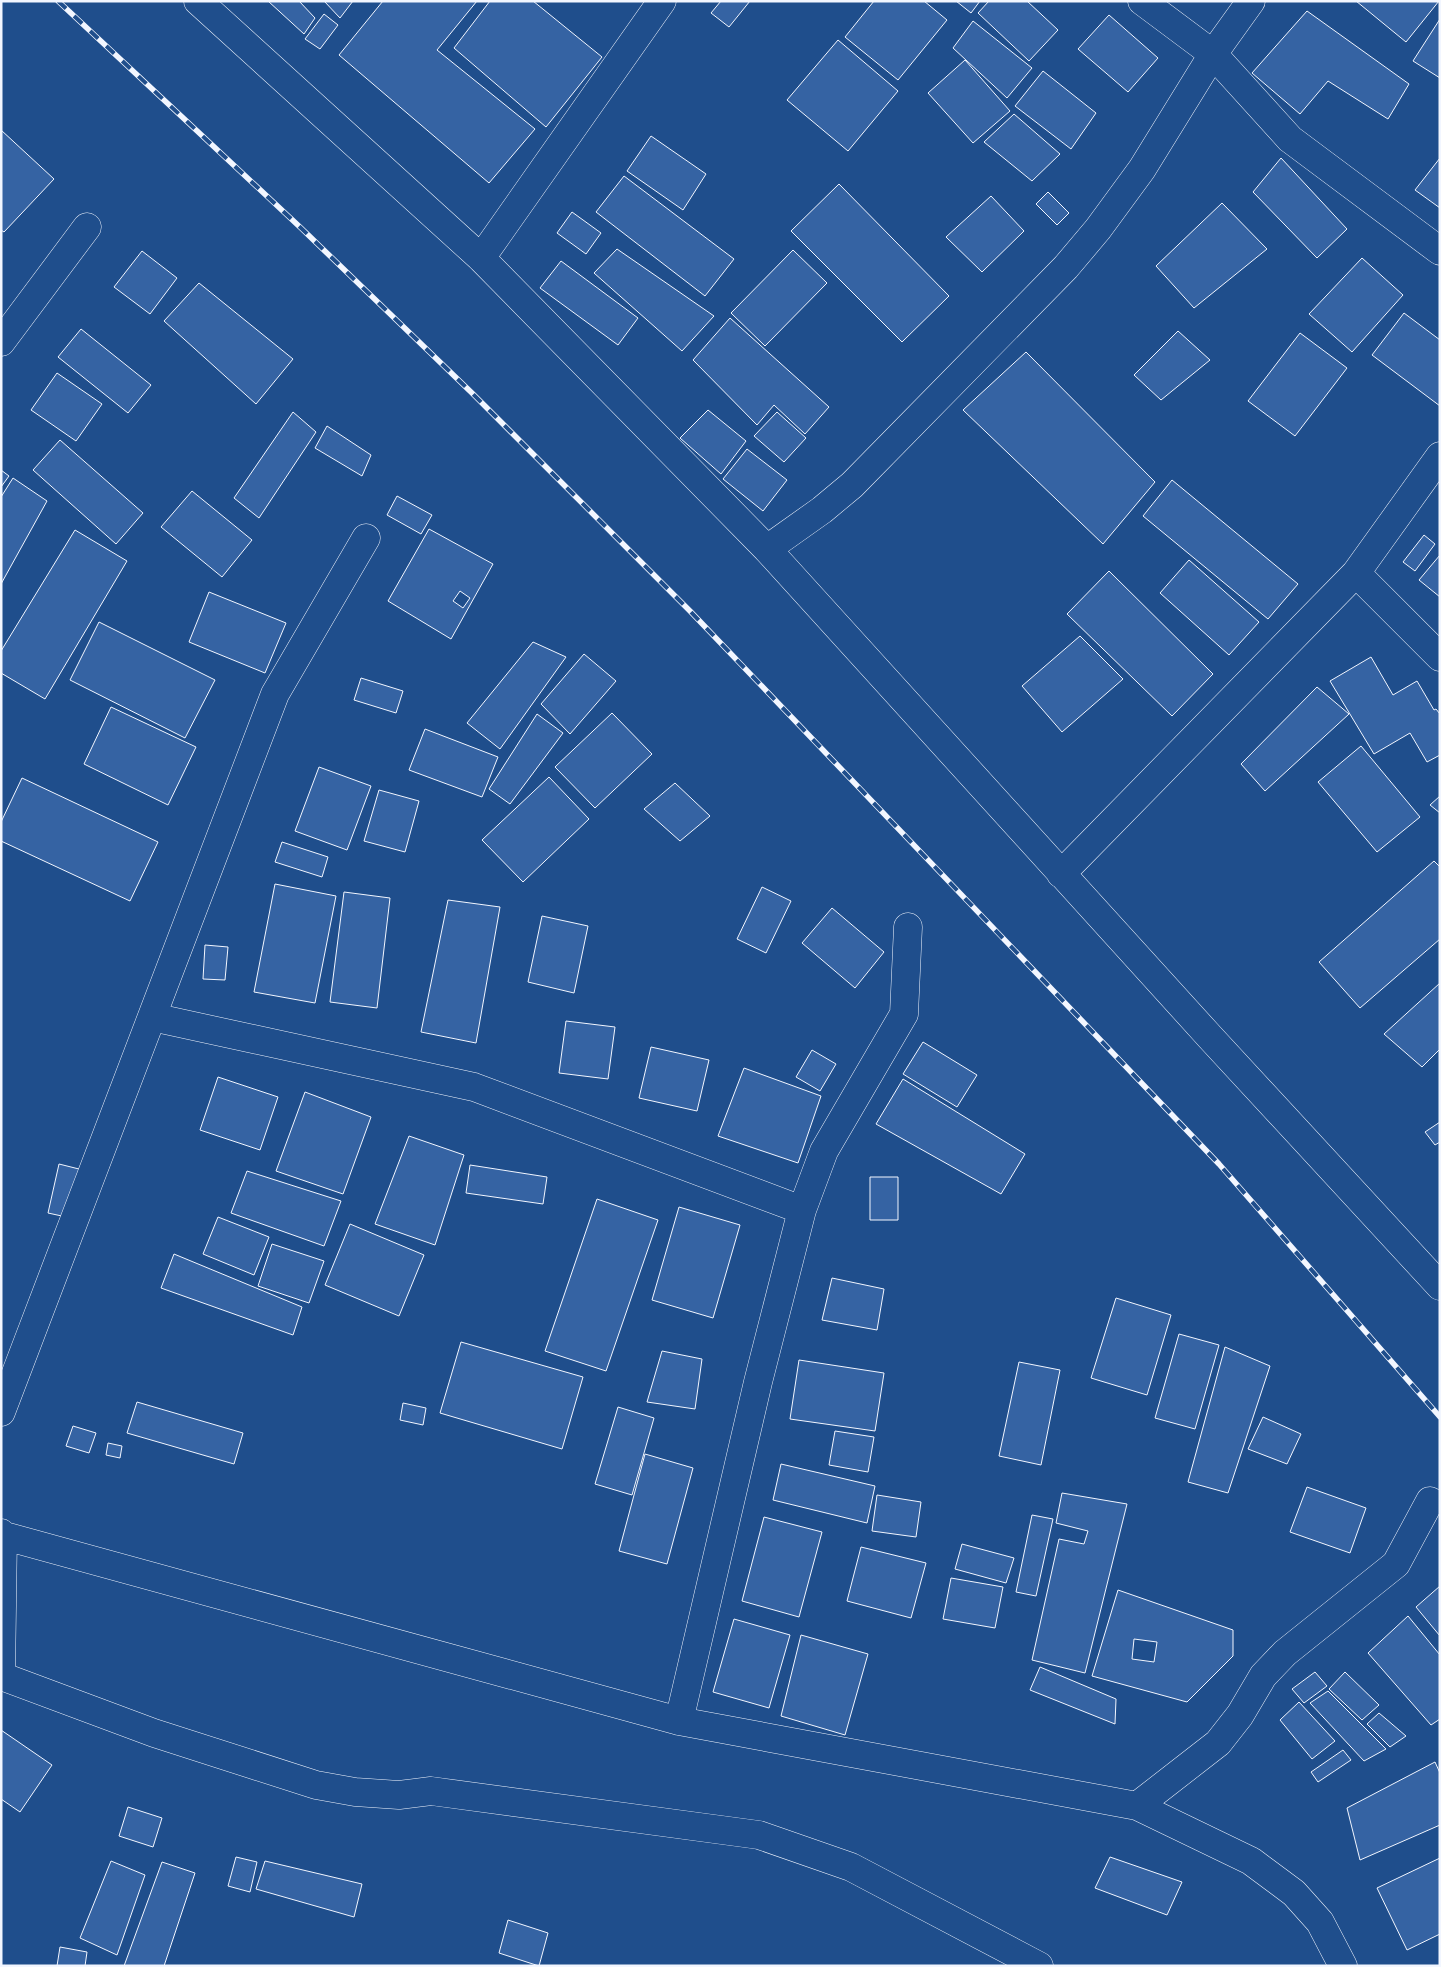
<svg xmlns="http://www.w3.org/2000/svg" width="1441" height="1967" font-family="Arial,sans-serif">
	<rect width="100%" height="100%" fill="#1f4e8c"/>
	<path fill="#3563a3" stroke="#f2f6ff" fill-rule="evenodd" d="M 268,1 L 299,1 L 315,18 L 304,34 Z
		M 324,1 L 353,1 L 340,18 Z
		M 383,1 L 477,1 L 437,50 L 535,129 L 489,183 L 339,55 Z
		M 490,1 L 533,1 L 602,57 L 546,127 L 454,48 Z
		M 721,1 L 750,1 L 729,27 L 711,13 Z
		M 874,1 L 924,1 L 947,20 L 898,80 L 845,37 Z
		M 956,1 L 980,1 L 971,13 Z
		M 989,1 L 1027,1 L 1058,30 L 1029,61 L 978,13 Z
		M 1356,1 L 1439,1 L 1406,42 Z
		M 1307,11 L 1409,84 L 1388,119 L 1328,81 L 1300,114 L 1252,73 Z
		M 324,14 L 338,25 L 320,49 L 305,39 Z
		M 1109,15 L 1158,58 L 1128,92 L 1078,49 Z
		M 1440,19 L 1440,78 L 1413,61 Z
		M 973,21 L 1032,68 L 1007,98 L 953,48 Z
		M 838,40 L 898,91 L 848,151 L 787,100 Z
		M 965,60 L 1010,111 L 973,143 L 928,93 Z
		M 1043,71 L 1096,113 L 1071,149 L 1015,106 Z
		M 1014,114 L 1060,154 L 1032,181 L 984,142 Z
		M 1,130 L 54,179 L 4,232 L 1,230 Z
		M 651,136 L 706,174 L 683,210 L 627,171 Z
		M 1281,158 L 1347,229 L 1317,258 L 1253,192 Z
		M 1440,158 L 1440,208 L 1415,190 Z
		M 624,176 L 734,259 L 705,296 L 596,212 Z
		M 839,184 L 949,296 L 902,342 L 791,231 Z
		M 1048,192 L 1069,213 L 1057,225 L 1036,204 Z
		M 991,196 L 1024,231 L 982,272 L 946,237 Z
		M 1222,203 L 1267,249 L 1194,308 L 1156,266 Z
		M 572,212 L 601,233 L 586,254 L 557,233 Z
		M 617,249 L 714,316 L 682,351 L 594,273 Z
		M 793,250 L 827,283 L 765,346 L 731,313 Z
		M 142,251 L 177,278 L 150,314 L 114,287 Z
		M 1362,258 L 1403,295 L 1352,352 L 1309,314 Z
		M 561,261 L 638,318 L 618,345 L 540,288 Z
		M 199,283 L 293,359 L 256,404 L 164,321 Z
		M 1404,313 L 1440,340 L 1440,406 L 1372,355 Z
		M 730,318 L 829,407 L 805,434 L 774,405 L 757,425 L 693,360 Z
		M 81,329 L 151,385 L 128,413 L 58,357 Z
		M 1178,331 L 1210,360 L 1161,400 L 1134,375 Z
		M 1300,333 L 1347,368 L 1295,436 L 1248,401 Z
		M 1026,352 L 1155,482 L 1103,544 L 963,410 Z
		M 57,373 L 102,404 L 76,441 L 31,410 Z
		M 708,410 L 746,441 L 721,474 L 680,438 Z
		M 293,412 L 316,432 L 259,518 L 234,498 Z
		M 777,412 L 806,438 L 784,462 L 754,436 Z
		M 327,426 L 371,455 L 362,476 L 315,448 Z
		M 60,440 L 143,513 L 116,544 L 33,470 Z
		M 747,449 L 787,480 L 763,511 L 723,479 Z
		M 1,470 L 9,476 L 1,487 Z
		M 13,478 L 47,501 L 1,584 L 1,497 Z
		M 1172,480 L 1298,584 L 1268,619 L 1143,516 Z
		M 192,491 L 252,540 L 222,577 L 161,527 Z
		M 397,496 L 432,515 L 421,534 L 387,515 Z
		M 429,529 L 493,564 L 451,639 L 388,601 ZM 460,591 L 470,598 L 463,608 L 453,601 Z
		M 75,530 L 127,561 L 45,699 L 1,673 L 1,651 Z
		M 1424,535 L 1435,544 L 1415,571 L 1403,562 Z
		M 1440,555 L 1440,597 L 1419,580 Z
		M 1189,560 L 1259,622 L 1229,655 L 1160,593 Z
		M 1109,571 L 1213,674 L 1172,716 L 1067,614 Z
		M 209,592 L 286,623 L 265,673 L 189,642 Z
		M 99,622 L 215,680 L 185,738 L 70,680 Z
		M 1080,636 L 1123,679 L 1062,732 L 1022,686 Z
		M 533,642 L 566,657 L 500,749 L 467,723 Z
		M 584,654 L 616,681 L 570,734 L 541,704 Z
		M 1371,657 L 1393,695 L 1417,681 L 1434,710 L 1436,709 L 1440,714 L 1440,755 L 1427,762 L 1410,733 L 1374,754 L 1330,681 Z
		M 361,678 L 403,691 L 396,713 L 354,700 Z
		M 1317,687 L 1349,714 L 1265,791 L 1241,764 Z
		M 111,707 L 196,747 L 168,805 L 84,764 Z
		M 612,713 L 652,754 L 595,808 L 555,767 Z
		M 537,714 L 563,733 L 510,804 L 489,789 Z
		M 425,729 L 498,757 L 482,797 L 409,770 Z
		M 1361,746 L 1420,817 L 1377,852 L 1318,782 Z
		M 319,767 L 371,786 L 347,850 L 295,831 Z
		M 549,777 L 589,819 L 523,882 L 482,840 Z
		M 22,778 L 158,842 L 130,901 L 1,841 L 1,822 Z
		M 675,783 L 710,816 L 680,841 L 644,809 Z
		M 379,790 L 419,801 L 405,852 L 364,841 Z
		M 1440,796 L 1440,813 L 1430,805 Z
		M 282,842 L 328,857 L 322,877 L 275,862 Z
		M 1434,861 L 1440,867 L 1440,939 L 1360,1008 L 1319,962 Z
		M 275,884 L 336,896 L 315,1003 L 254,992 Z
		M 762,887 L 791,901 L 766,953 L 737,939 Z
		M 344,892 L 390,898 L 377,1008 L 330,1002 Z
		M 448,900 L 500,907 L 476,1043 L 421,1032 Z
		M 832,908 L 884,952 L 855,988 L 802,943 Z
		M 542,916 L 588,926 L 574,993 L 528,982 Z
		M 205,945 L 228,947 L 225,980 L 203,979 Z
		M 1440,983 L 1440,1049 L 1422,1067 L 1384,1034 Z
		M 566,1021 L 615,1027 L 608,1079 L 559,1073 Z
		M 923,1042 L 977,1075 L 957,1107 L 903,1074 Z
		M 651,1047 L 709,1060 L 697,1111 L 639,1098 Z
		M 812,1050 L 836,1064 L 820,1091 L 796,1077 Z
		M 744,1068 L 821,1096 L 798,1163 L 718,1136 Z
		M 218,1077 L 278,1097 L 260,1150 L 200,1130 Z
		M 903,1079 L 1025,1154 L 1001,1194 L 876,1124 Z
		M 305,1092 L 371,1117 L 343,1194 L 276,1171 Z
		M 1440,1122 L 1440,1142 L 1435,1145 L 1425,1132 Z
		M 409,1136 L 464,1155 L 435,1245 L 375,1224 Z
		M 59,1164 L 83,1170 L 71,1218 L 48,1213 Z
		M 470,1165 L 547,1177 L 543,1204 L 466,1193 Z
		M 247,1171 L 341,1201 L 324,1246 L 231,1213 Z
		M 870,1177 L 898,1177 L 898,1220 L 870,1220 Z
		M 597,1199 L 658,1220 L 606,1371 L 545,1351 Z
		M 679,1207 L 740,1225 L 713,1318 L 652,1300 Z
		M 218,1217 L 269,1237 L 254,1275 L 203,1254 Z
		M 350,1224 L 424,1255 L 399,1316 L 325,1285 Z
		M 272,1244 L 324,1261 L 309,1303 L 258,1286 Z
		M 174,1254 L 302,1307 L 293,1335 L 161,1288 Z
		M 832,1278 L 884,1289 L 877,1330 L 822,1320 Z
		M 1116,1298 L 1171,1315 L 1147,1395 L 1091,1378 Z
		M 1179,1334 L 1219,1345 L 1195,1429 L 1155,1418 Z
		M 461,1342 L 583,1377 L 562,1449 L 440,1413 Z
		M 1225,1347 L 1270,1366 L 1228,1493 L 1188,1482 Z
		M 662,1351 L 702,1359 L 695,1409 L 647,1402 Z
		M 799,1360 L 884,1373 L 875,1431 L 790,1419 Z
		M 1019,1362 L 1060,1370 L 1041,1465 L 999,1456 Z
		M 137,1402 L 243,1433 L 234,1464 L 127,1433 Z
		M 403,1403 L 426,1408 L 423,1425 L 400,1420 Z
		M 618,1407 L 654,1418 L 632,1495 L 595,1484 Z
		M 1263,1417 L 1301,1434 L 1287,1464 L 1248,1449 Z
		M 73,1426 L 96,1433 L 89,1453 L 66,1446 Z
		M 835,1431 L 874,1437 L 868,1472 L 829,1465 Z
		M 108,1443 L 122,1446 L 120,1458 L 106,1455 Z
		M 645,1454 L 693,1468 L 667,1564 L 619,1551 Z
		M 781,1464 L 875,1486 L 867,1523 L 773,1500 Z
		M 1307,1487 L 1366,1508 L 1350,1553 L 1290,1532 Z
		M 1062,1493 L 1127,1504 L 1085,1673 L 1032,1660 L 1059,1539 L 1084,1544 L 1088,1531 L 1056,1523 Z
		M 877,1495 L 921,1502 L 916,1537 L 872,1531 Z
		M 1032,1515 L 1053,1519 L 1036,1596 L 1016,1592 Z
		M 764,1517 L 822,1532 L 799,1617 L 742,1601 Z
		M 962,1544 L 1014,1558 L 1006,1583 L 955,1569 Z
		M 861,1547 L 926,1563 L 911,1618 L 847,1601 Z
		M 951,1578 L 1003,1587 L 995,1628 L 943,1619 Z
		M 1440,1586 L 1440,1636 L 1416,1607 Z
		M 1118,1590 L 1233,1630 L 1233,1656 L 1187,1702 L 1092,1676 ZM 1134,1639 L 1157,1642 L 1154,1662 L 1132,1659 Z
		M 1408,1616 L 1440,1655 L 1440,1719 L 1431,1725 L 1368,1653 Z
		M 734,1619 L 790,1635 L 769,1708 L 713,1692 Z
		M 801,1635 L 868,1654 L 845,1735 L 781,1716 Z
		M 1040,1667 L 1116,1699 L 1115,1724 L 1030,1690 Z
		M 1315,1672 L 1327,1686 L 1304,1703 L 1292,1689 Z
		M 1345,1672 L 1379,1705 L 1362,1720 L 1329,1689 Z
		M 1328,1691 L 1386,1749 L 1364,1761 L 1310,1703 Z
		M 1299,1702 L 1335,1741 L 1312,1759 L 1280,1720 Z
		M 1379,1713 L 1406,1736 L 1390,1747 L 1367,1724 Z
		M 1,1730 L 52,1765 L 20,1812 L 1,1799 Z
		M 1343,1750 L 1351,1760 L 1318,1782 L 1311,1772 Z
		M 1435,1762 L 1440,1773 L 1440,1825 L 1360,1860 L 1347,1808 Z
		M 128,1807 L 162,1818 L 153,1847 L 119,1836 Z
		M 236,1857 L 257,1862 L 250,1892 L 228,1886 Z
		M 1110,1857 L 1182,1882 L 1167,1915 L 1095,1888 Z
		M 1440,1858 L 1440,1934 L 1407,1950 L 1377,1888 Z
		M 111,1861 L 145,1875 L 117,1955 L 80,1938 Z
		M 265,1861 L 362,1884 L 354,1917 L 256,1889 Z
		M 162,1862 L 195,1873 L 164,1966 L 124,1966 Z
		M 508,1920 L 548,1933 L 539,1966 L 499,1953 Z
		M 60,1947 L 87,1952 L 85,1966 L 57,1966 Z"/>
	<g fill="none" stroke-linecap="round" stroke-linejoin="round">
		<g stroke="#f2f6ff" stroke-width="29">
			<path id="minor" d="M 198,1 L 481,258 L 767,549 L 1210,1037 L 1440,1286
				M 1142,1 L 1213,54 L 1290,139 L 1440,251
				M 481,258 L 662,1
				M 1,342 L 87,227
				M 767,549 L 822,510 L 852,485 L 1066,267 L 1098,229 L 1142,169 L 1213,54 L 1251,1
				M 1356,573 L 1440,657
				M 1061,874 L 1356,573 L 1440,456
				M 152,1017 L 474,1087 L 802,1210
				M 1,1412 L 275,694 L 366,538
				M 1,1533 L 3,1535 L 1,1677
				M 1,1535 L 679,1721 L 1137,1806 L 1251,1861 L 1294,1893 L 1320,1922 L 1343,1966
				M 1,1676 L 154,1733 L 316,1785 L 355,1792 L 399,1795 L 431,1791 L 759,1835 L 851,1867 L 1039,1966
				M 679,1721 L 758,1382 L 802,1210 L 824,1151 L 904,1014 L 908,927
				M 1137,1806 L 1218,1743 L 1240,1715 L 1263,1676 L 1285,1653 L 1396,1564 L 1430,1501 L 1429,1504"/>
		</g>
		<use href="#minor" stroke="#1f4e8c" stroke-width="28"/>
		<g stroke="#f2f6ff" stroke-width="5.5">
			<path id="rail" d="M 58,1 L 301,228 L 472,393 L 690,611 L 1219,1164 L 1440,1417"/>
		</g>
		<use href="#rail" stroke="#1f4e8c" stroke-width="4" stroke-dasharray="11" stroke-linecap="butt"/>
	</g>
	<rect width="1441" height="1967" fill="none" stroke="#f2f6ff" stroke-width="5"/>
</svg>
